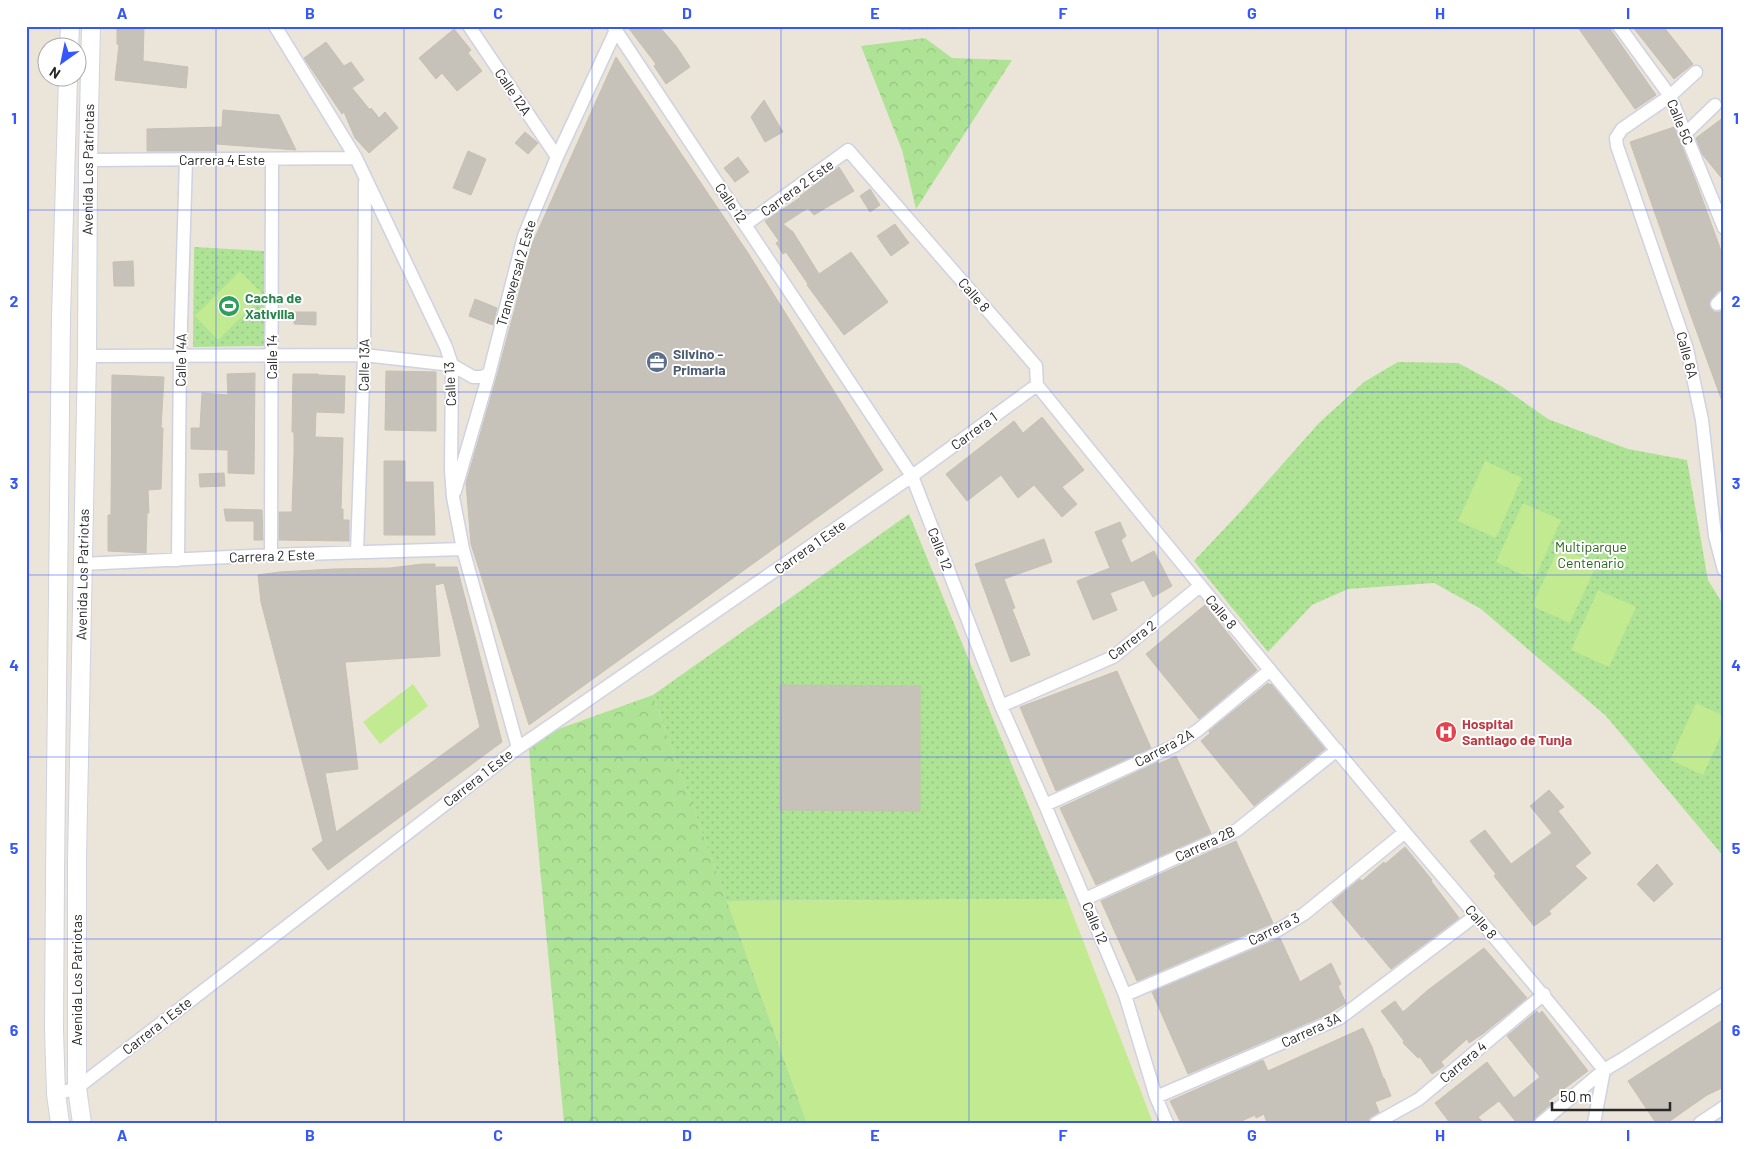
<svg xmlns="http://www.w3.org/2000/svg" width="1750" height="1149" font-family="Barlow,sans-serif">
	<defs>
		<pattern id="forest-crowns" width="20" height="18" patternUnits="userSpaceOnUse" patternTransform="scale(1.25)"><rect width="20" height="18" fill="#aee395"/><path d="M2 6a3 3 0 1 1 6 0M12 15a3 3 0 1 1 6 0" fill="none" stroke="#96c380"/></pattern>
		<pattern id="park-dots" width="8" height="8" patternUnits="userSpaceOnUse" patternTransform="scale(1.25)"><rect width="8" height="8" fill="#aee395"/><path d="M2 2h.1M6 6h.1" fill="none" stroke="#96c380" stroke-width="1.8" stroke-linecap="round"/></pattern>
	</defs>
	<rect width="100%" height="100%" fill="#ebe4d9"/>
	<path fill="url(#forest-crowns)" d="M 889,26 L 1034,26 L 1033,28 L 902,30 Z
		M 925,38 L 952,58 L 1012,60 L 916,209 L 902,150 L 861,46 Z
		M 653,695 L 807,1123 L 564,1123 L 528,740 Z"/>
	<path fill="url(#park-dots)" d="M 194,247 L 264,251 L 264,346 L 193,347 Z
		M 1398,362 L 1458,363 L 1501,386 L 1548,419 L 1628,449 L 1687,460 L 1708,580 L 1724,606 L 1724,857 L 1606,716 L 1481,609 L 1434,583 L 1348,589 L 1312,605 L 1268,652 L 1194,561 L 1242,510 L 1319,423 L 1364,382 Z
		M 909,514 L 1067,899 L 727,901 L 653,695 Z"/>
	<path fill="#c2ea90" d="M 240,271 L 264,295 L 218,340 L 195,316 Z
		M 1485,461 L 1522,478 L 1496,538 L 1458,521 Z
		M 1523,503 L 1561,520 L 1534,580 L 1496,562 Z
		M 1559,547 L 1597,564 L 1570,623 L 1532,606 Z
		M 1598,590 L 1636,607 L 1609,667 L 1571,650 Z
		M 413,684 L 428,706 L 380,744 L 363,722 Z
		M 1696,703 L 1724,716 L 1724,729 L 1703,775 L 1670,760 Z
		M 1067,899 L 1153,1123 L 807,1123 L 727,901 Z"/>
	<path fill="#c6c1b9" stroke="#c6c0b3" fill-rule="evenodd" d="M 117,26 L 144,26 L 143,61 L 188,67 L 186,88 L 115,80 L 119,45 L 117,44 Z
		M 627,26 L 659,26 L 676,46 L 690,67 L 666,84 L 654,66 L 656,64 Z
		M 1577,26 L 1608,26 L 1656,95 L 1635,109 Z
		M 1632,26 L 1663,26 L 1693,64 L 1674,79 Z
		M 454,29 L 471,50 L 468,53 L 482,71 L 457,91 L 442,73 L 436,79 L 419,58 Z
		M 326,42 L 344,66 L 351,62 L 364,80 L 352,88 L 370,110 L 371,108 L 379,118 L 385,112 L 398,128 L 369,153 L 355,138 L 344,112 L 342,114 L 304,58 Z
		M 616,57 L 748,253 L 883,470 L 529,725 L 471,544 L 466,483 L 497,376 L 532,244 Z
		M 764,100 L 783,132 L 765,142 L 751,117 Z
		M 223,110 L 279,115 L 296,150 L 216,144 L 216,151 L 147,151 L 147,129 L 222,127 Z
		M 1724,117 L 1724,181 L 1702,154 L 1696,138 Z
		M 1674,127 L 1695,179 L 1724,259 L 1724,289 L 1718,291 L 1709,302 L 1711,309 L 1714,312 L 1720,312 L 1724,309 L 1724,401 L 1722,401 L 1690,313 L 1630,142 Z
		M 525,132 L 538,143 L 528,154 L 515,143 Z
		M 468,151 L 486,159 L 471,195 L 453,188 Z
		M 738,157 L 749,172 L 735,182 L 724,168 Z
		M 839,167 L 854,191 L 814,215 L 808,208 L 783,224 L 793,232 L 819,274 L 851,252 L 888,302 L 844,335 L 807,285 L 808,284 L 786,252 L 783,254 L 776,243 L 779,241 L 765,221 L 801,197 L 800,196 Z
		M 870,189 L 880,205 L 870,212 L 860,196 Z
		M 895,224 L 909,243 L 891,256 L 877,236 Z
		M 133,261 L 134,286 L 114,286 L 113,262 Z
		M 475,299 L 497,308 L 493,325 L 469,316 Z
		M 294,312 L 316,312 L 316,325 L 294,324 Z
		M 386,371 L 436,372 L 436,431 L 385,430 Z
		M 255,373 L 254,474 L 228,473 L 228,450 L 191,449 L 191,428 L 200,428 L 202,393 L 228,395 L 227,374 Z
		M 293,374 L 318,374 L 318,375 L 345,376 L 344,413 L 316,412 L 315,437 L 343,438 L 341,509 L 343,509 L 343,520 L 349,520 L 349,541 L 279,540 L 279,512 L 292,512 L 294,454 L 294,432 L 292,432 Z
		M 112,375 L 164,377 L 161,428 L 163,428 L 161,489 L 148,490 L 149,513 L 147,513 L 146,553 L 108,551 L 108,515 L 111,515 Z
		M 1042,417 L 1084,470 L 1062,487 L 1077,504 L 1062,517 L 1034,485 L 1018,498 L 1001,475 L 967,501 L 946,474 L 1014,421 L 1023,433 Z
		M 384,461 L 405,461 L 405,482 L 433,482 L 435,535 L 384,535 Z
		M 224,473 L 225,486 L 200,487 L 199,474 Z
		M 224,509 L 262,510 L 263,540 L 254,540 L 254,521 L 226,521 Z
		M 1120,522 L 1126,536 L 1121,540 L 1131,563 L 1154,551 L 1172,586 L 1153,597 L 1144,580 L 1110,593 L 1117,610 L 1093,620 L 1077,581 L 1110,568 L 1095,532 Z
		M 1044,539 L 1052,562 L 1004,579 L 1015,608 L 1012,609 L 1030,655 L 1011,662 L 975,564 Z
		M 423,564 L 435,564 L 435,567 L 457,567 L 502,742 L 328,870 L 312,849 L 323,841 L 261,602 L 258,575 L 279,572 L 334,569 L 390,568 ZM 444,583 L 480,727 L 336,832 L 325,773 L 358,769 L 345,662 L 440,656 L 435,585 Z
		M 1205,605 L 1257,670 L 1199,719 L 1146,654 Z
		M 1117,671 L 1151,748 L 1056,791 L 1020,707 Z
		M 1268,683 L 1270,685 L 1271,684 L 1325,749 L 1254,806 L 1201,741 L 1210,733 L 1209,731 Z
		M 780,685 L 920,686 L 920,811 L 780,810 Z
		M 1176,756 L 1211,833 L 1096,885 L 1060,808 L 1158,762 L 1158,764 Z
		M 1549,790 L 1564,807 L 1558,811 L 1591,853 L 1575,866 L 1587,878 L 1549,911 L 1551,914 L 1534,926 L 1494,876 L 1496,874 L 1470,841 L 1485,830 L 1511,864 L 1552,833 L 1530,806 Z
		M 1236,841 L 1273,923 L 1137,981 L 1101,901 L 1218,848 L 1218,849 Z
		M 1405,847 L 1432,880 L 1431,881 L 1459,918 L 1391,969 L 1363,936 L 1362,938 L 1332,902 L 1360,879 L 1362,881 L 1384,862 L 1385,864 Z
		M 1657,864 L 1673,884 L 1654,902 L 1637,884 Z
		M 1280,938 L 1300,982 L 1331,963 L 1341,984 L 1338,986 L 1346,1003 L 1326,1015 L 1188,1074 L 1152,992 Z
		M 1484,948 L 1527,998 L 1484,1033 L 1469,1043 L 1467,1039 L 1441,1062 L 1444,1066 L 1432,1074 L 1420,1057 L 1418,1058 L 1403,1043 L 1404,1041 L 1381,1011 L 1395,1001 L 1403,1012 L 1428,990 Z
		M 1537,1011 L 1539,1014 L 1542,1011 L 1588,1071 L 1548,1101 L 1551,1104 L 1536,1117 L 1533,1123 L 1517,1123 L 1499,1101 L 1478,1117 L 1484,1123 L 1450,1123 L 1435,1103 L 1487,1062 L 1514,1098 L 1540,1077 L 1507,1036 Z
		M 1724,1019 L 1724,1087 L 1707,1095 L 1667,1123 L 1656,1123 L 1628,1081 Z
		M 1363,1028 L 1372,1047 L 1383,1078 L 1384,1078 L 1391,1096 L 1375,1102 L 1379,1112 L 1369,1118 L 1368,1123 L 1267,1123 L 1264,1114 L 1256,1118 L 1255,1115 L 1237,1123 L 1181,1123 L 1170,1101 L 1263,1060 L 1268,1071 Z"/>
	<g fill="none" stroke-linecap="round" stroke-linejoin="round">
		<g stroke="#cfd2e2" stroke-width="15">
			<path id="street" d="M 275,26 L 356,158 L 446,347 L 452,365 L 451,470 L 453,497 L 463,549 L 518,748
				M 469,26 L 557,157
				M 613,26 L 912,476 L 1001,706 L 1045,805 L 1125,995 L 1156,1097 L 1167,1123
				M 1619,26 L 1670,96 L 1724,228
				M 1696,72 L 1670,96 L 1622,129 L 1616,138 L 1617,146 L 1687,349 L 1702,420 L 1715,536 L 1724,570
				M 1685,134 L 1715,105
				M 88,160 L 356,158
				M 745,225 L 848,150 L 1036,366 L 1037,385 C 1158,535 1280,683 1403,830 C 1471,910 1539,988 1604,1070
				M 1717,304 L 1724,297
				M 87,356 L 364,355 L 452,365 L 473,377 L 481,377 L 489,374
				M 455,491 L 489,374 L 524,236 L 557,157 L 616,30
				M 357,552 L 364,355 L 365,182
				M 271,555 L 272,159
				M 178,560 L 180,356 L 186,160
				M 82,564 L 271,555 L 463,549
				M 1001,706 L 1113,657 L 1200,586
				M 1045,805 L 1174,746 L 1198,730 L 1270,670
				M 1085,899 L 1237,830 L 1337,750
				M 1125,995 L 1278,930 L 1304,914 L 1405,832
				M 56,1094 L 77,1088 L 518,748 L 912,476 L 1037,385
				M 1156,1097 L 1340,1018 L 1475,916
				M 1376,1123 L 1419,1099 L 1544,994
				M 1541,1123 L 1604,1070 L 1621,1060 L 1724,994
				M 1594,1123 L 1604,1070
				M 1700,1123 L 1724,1107"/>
		</g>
		<g stroke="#cfd2e2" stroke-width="20">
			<g id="secondary">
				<path d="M 69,48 L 70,26"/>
				<path d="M 60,1123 L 56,1094 L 54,1030 L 55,876 L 61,317 L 68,78"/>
				<path id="s1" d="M 82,1123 L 77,1088 L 77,860 L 87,356 L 88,160 L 91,26"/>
			</g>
		</g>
		<use href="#street" stroke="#fff" stroke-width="12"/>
		<use href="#secondary" stroke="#fff" stroke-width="18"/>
	</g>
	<path fill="none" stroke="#3657fb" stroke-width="1" stroke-opacity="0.55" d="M 216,26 L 216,1123M 404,26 L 404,1123M 592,26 L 592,1123M 781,26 L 781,1123M 969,26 L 969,1123M 1158,26 L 1158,1123M 1346,26 L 1346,1123M 1534,26 L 1534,1123M 26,210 L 1724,210M 26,392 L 1724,392M 26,575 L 1724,575M 26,757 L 1724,757M 26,939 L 1724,939"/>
	<defs>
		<g id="stadium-disc" transform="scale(1.125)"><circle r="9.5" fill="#2e9e5b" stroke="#fff"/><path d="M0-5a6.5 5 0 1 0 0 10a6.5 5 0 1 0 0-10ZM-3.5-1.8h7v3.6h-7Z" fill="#fff"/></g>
		<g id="office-disc" transform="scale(1.125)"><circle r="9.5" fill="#5c6f8a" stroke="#fff"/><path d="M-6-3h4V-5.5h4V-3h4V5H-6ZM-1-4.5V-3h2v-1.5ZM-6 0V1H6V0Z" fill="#fff"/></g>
		<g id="hospital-disc" transform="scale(1.125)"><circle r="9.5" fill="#e0444e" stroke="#fff"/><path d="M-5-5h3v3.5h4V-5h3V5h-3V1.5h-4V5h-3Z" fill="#fff"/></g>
	</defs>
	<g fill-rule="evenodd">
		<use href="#stadium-disc" x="229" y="306"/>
		<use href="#office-disc" x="657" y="362"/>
		<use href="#hospital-disc" x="1446" y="732"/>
	</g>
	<g text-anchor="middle" stroke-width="4" stroke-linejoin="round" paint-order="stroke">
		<g font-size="14" fill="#282828" stroke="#fff">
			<text transform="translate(513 92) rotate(56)" y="5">Calle 12A</text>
			<text transform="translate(1680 122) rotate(68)" y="5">Calle 5C</text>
			<text x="222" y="165">Carrera 4 Este</text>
			<text dy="5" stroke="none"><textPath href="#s1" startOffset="954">Avenida Los Patriotas</textPath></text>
			<text transform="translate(797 188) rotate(-36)" y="5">Carrera 2 Este</text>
			<text transform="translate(731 203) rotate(56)" y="5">Calle 12</text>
			<text transform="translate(516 273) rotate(-74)" y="5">Transversal 2 Este</text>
			<text transform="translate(974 295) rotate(49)" y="5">Calle 8</text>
			<text transform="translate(1687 355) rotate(75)" y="5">Calle 6A</text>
			<text transform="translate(272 357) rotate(-90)" y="5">Calle 14</text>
			<text transform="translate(181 360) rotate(-89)" y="5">Calle 14A</text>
			<text transform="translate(364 365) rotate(-89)" y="5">Calle 13A</text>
			<text transform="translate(450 384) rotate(-93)" y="5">Calle 13</text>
			<text transform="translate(974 431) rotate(-36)" y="5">Carrera 1</text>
			<text transform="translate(810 547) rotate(-35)" y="5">Carrera 1 Este</text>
			<text transform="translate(940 549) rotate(69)" y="5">Calle 12</text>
			<text transform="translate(272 556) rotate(-2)" y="5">Carrera 2 Este</text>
			<text dy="5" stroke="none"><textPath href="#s1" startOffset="549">Avenida Los Patriotas</textPath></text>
			<text transform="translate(1221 612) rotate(50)" y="5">Calle 8</text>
			<text transform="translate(1132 640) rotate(-37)" y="5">Carrera 2</text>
			<text transform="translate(1164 748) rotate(-28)" y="5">Carrera 2A</text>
			<text transform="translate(478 778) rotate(-38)" y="5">Carrera 1 Este</text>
			<text transform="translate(1205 844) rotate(-25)" y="5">Carrera 2B</text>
			<text transform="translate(1481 922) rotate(49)" y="5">Calle 8</text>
			<text transform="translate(1095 923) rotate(67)" y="5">Calle 12</text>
			<text transform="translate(1274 929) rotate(-27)" y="5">Carrera 3</text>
			<text transform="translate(77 980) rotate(-90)" y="5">Avenida Los Patriotas</text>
			<text transform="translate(157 1026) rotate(-38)" y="5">Carrera 1 Este</text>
			<text transform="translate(1311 1030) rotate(-25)" y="5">Carrera 3A</text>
			<text transform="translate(1463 1062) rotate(-40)" y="5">Carrera 4</text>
		</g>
		<g font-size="14" font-weight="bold" fill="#27864d" stroke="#fff" text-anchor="start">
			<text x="245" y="303">Cacha de<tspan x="245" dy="16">Xativilla</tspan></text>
		</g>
		<g font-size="14" font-weight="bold" fill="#4e5e75" stroke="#fff" text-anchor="start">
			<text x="673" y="359">Silvino -<tspan x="673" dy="16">Primaria</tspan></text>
		</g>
		<g font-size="14" fill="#276519" stroke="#fff">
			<text x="1591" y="552">Multiparque<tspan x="1591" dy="16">Centenario</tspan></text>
		</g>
		<g font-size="14" font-weight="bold" fill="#be3a42" stroke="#fff" text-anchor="start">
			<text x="1462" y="729">Hospital<tspan x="1462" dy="16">Santiago de Tunja</tspan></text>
		</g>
	</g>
	<rect width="1750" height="1149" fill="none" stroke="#ffffff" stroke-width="55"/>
	<g transform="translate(62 62) rotate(213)"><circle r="24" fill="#ffffff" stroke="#a9a9a9"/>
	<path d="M0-4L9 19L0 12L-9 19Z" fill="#3657fb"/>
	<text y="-8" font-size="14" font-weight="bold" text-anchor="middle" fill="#282828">N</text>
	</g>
	<path d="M1552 1102v8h118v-8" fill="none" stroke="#282828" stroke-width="2.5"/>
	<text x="1560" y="1102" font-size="15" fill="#282828" stroke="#ffffff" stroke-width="4" paint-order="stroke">50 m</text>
	<rect x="28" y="28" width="1694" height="1094" fill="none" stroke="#3657fb" stroke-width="2"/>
	<g font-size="16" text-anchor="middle" font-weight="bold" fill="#3657fb">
		<text x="122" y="19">A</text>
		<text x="310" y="19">B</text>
		<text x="498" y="19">C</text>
		<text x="687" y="19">D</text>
		<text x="875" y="19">E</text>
		<text x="1063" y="19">F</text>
		<text x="1252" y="19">G</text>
		<text x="1440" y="19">H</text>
		<text x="1628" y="19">I</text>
		<text x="14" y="124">1</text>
		<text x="1736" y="124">1</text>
		<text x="14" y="307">2</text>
		<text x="1736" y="307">2</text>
		<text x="14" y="489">3</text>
		<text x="1736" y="489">3</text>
		<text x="14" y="671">4</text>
		<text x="1736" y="671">4</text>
		<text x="14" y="854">5</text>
		<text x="1736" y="854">5</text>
		<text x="14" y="1036">6</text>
		<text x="1736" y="1036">6</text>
		<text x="122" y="1141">A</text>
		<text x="310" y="1141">B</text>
		<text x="498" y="1141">C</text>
		<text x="687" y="1141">D</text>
		<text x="875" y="1141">E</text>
		<text x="1063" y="1141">F</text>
		<text x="1252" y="1141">G</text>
		<text x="1440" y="1141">H</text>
		<text x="1628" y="1141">I</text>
	</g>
</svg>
